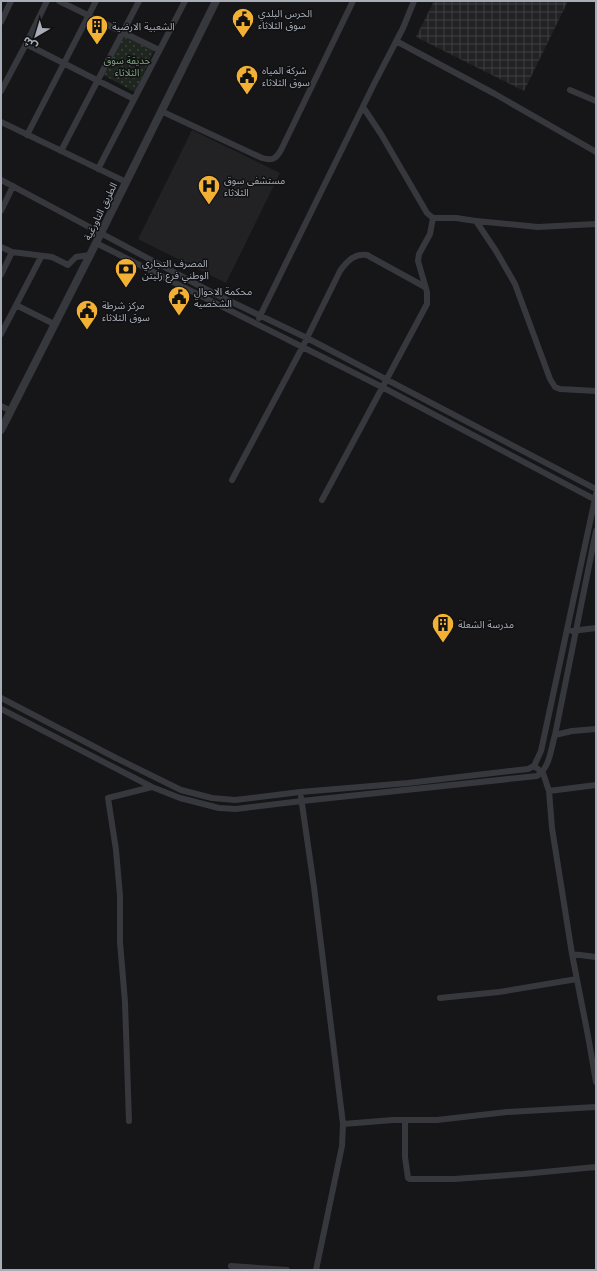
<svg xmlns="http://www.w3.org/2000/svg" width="597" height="1271" font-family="Quicksand,'Noto Sans Arabic',sans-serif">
	<defs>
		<pattern id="industrial-grid" width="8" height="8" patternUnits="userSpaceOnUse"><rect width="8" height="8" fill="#222225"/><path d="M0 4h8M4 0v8" fill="none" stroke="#3f3f43"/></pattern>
		<pattern id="garden-dots" width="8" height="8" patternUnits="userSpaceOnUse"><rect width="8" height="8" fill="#1e261f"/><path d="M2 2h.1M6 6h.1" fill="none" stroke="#3c433d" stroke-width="1.8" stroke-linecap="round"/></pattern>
	</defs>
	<rect width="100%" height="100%" fill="#161618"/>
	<path fill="#222225" d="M 192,130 L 280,173 L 226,283 L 138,239 Z"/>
	<path fill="url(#industrial-grid)" d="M 434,1 L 568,1 L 524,91 L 416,37 Z"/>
	<path fill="url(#garden-dots)" d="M 124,34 L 154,50 L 135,92 L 103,75 Z"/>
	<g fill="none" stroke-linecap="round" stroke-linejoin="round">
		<path stroke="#37383d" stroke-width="6" d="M 59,1 L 159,50
			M 1,22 L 11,1
			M 396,41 L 495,94 L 596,152
			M 26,44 L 134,99
			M 570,90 L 596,101
			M 1,91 L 26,44 L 47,1
			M 363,107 L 381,134 L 427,213 L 433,218 L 456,218 L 476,221
			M 161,111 L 262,158 C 272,161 276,159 281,150 L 353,1
			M 1,122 L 126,182
			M 27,135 L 96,1
			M 61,151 L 139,1
			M 98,169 L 185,1
			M 1,180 L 213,293 L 307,338 L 596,489
			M 1,211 L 13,186
			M 596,224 L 538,227 L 476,221 L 496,251 L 515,284 L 550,379 L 555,387 L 560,389 L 596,391
			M 96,243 L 382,387 L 596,500
			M 1,247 L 12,252 L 52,257 L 68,265 L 76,257 L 90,255
			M 1,275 L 12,252
			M 16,305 L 54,324
			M 259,318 L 374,84 L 403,28 L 414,1
			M 1,334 L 41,257
			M 1,406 L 11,411
			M 232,480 L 302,348 L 340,271 C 347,261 355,253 367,255 L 425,287
			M 322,500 L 427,304 L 427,292 L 418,261 L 419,254 L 430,234 L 433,218
			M 572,631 L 596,628
			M 1,698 L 116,758 L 181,790 L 212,798 L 235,800 L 300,792 L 408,783 L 528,769 L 534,766 L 541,751 L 596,494
			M 1,709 L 152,787 L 180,798 L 219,808 L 236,809 L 302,801 L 537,776 C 550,768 551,748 555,735 L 596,531
			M 555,735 L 572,731 L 596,729
			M 534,766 L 543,773 L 549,791 L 552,828 L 572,954 L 588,1036 L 596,1082
			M 549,791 L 596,785
			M 301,797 L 314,887 L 343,1124 L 342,1146 L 316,1270
			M 572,954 L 596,957
			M 440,998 L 499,992 L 577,979
			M 405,1120 L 405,1157 L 408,1178 L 410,1179 L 454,1179 L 523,1174 L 596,1167
			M 129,1121 L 125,1002 L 120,942 L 120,896 L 116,850 L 108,798 L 152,787
			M 343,1124 L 393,1120 L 437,1120 L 507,1112 L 596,1107
			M 231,1266 L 287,1270"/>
		<path stroke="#37383d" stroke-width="8" d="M 1,430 L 90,255 L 216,1"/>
	</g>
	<defs>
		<g id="civic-pin" transform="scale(1.15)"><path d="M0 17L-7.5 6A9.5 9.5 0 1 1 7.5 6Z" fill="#f2b134" stroke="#111113"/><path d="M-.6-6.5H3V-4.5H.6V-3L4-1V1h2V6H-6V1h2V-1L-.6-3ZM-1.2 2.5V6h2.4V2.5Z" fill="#111"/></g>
		<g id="building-pin" transform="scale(1.15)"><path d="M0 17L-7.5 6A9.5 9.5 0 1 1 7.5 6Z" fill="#f2b134" stroke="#111113"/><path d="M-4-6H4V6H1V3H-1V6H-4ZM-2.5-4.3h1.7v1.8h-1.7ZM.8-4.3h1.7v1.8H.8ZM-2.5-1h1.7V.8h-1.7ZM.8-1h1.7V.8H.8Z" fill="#111"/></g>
		<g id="hospital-pin" transform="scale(1.15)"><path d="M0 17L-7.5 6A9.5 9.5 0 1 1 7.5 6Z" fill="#f2b134" stroke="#111113"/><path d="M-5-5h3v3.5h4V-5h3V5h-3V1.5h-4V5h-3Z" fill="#111"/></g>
		<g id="bank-pin" transform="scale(1.15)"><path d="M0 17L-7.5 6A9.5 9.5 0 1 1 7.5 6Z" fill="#f2b134" stroke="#111113"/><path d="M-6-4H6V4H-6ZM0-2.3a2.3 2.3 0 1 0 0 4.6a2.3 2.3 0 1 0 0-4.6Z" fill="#111"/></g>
	</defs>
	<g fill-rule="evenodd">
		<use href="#civic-pin" x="243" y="19"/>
		<use href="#building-pin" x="97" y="26"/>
		<use href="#civic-pin" x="247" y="76"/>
		<use href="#hospital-pin" x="209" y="186"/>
		<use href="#bank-pin" x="126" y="269"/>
		<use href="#civic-pin" x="179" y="297"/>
		<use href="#civic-pin" x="87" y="311"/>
		<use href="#building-pin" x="443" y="624"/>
	</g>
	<g text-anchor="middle" stroke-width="3" stroke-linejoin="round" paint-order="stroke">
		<g font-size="10" fill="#a8adb8" stroke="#111113" text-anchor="start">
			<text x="258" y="17">الحرس البلدي<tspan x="258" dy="12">سوق الثلاثاء</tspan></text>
			<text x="112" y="30">الشعبية الارضية</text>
			<text x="262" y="74">شركة المياه<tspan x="262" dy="12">سوق الثلاثاء</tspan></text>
			<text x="224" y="184">مستشفى سوق<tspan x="224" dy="12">الثلاثاء</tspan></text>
			<text x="142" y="267">المصرف التجاري<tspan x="142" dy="12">الوطني فرع زليتن</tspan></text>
			<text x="194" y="295">محكمة الاحوال<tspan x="194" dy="12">الشخصية</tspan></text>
			<text x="102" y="309">مركز شرطة<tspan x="102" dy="12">سوق الثلاثاء</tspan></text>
			<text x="458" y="628">مدرسة الشعلة</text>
		</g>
		<g font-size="10" fill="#7fa381" stroke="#111113">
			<text x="127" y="64">حديقة سوق<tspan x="127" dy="12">الثلاثاء</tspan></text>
		</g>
		<g font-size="10" fill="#a8adb8" stroke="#111113">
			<text transform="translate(100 211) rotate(-64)" y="4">الطريق التاورغية</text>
		</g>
	</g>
	<rect width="597" height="1271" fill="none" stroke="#a8adb8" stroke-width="4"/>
	<g transform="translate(36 36) rotate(218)" stroke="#111113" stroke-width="3" paint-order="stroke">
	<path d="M0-3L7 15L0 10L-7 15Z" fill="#a8adb8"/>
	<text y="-6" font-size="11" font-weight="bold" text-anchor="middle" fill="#a8adb8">ش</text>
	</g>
</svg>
